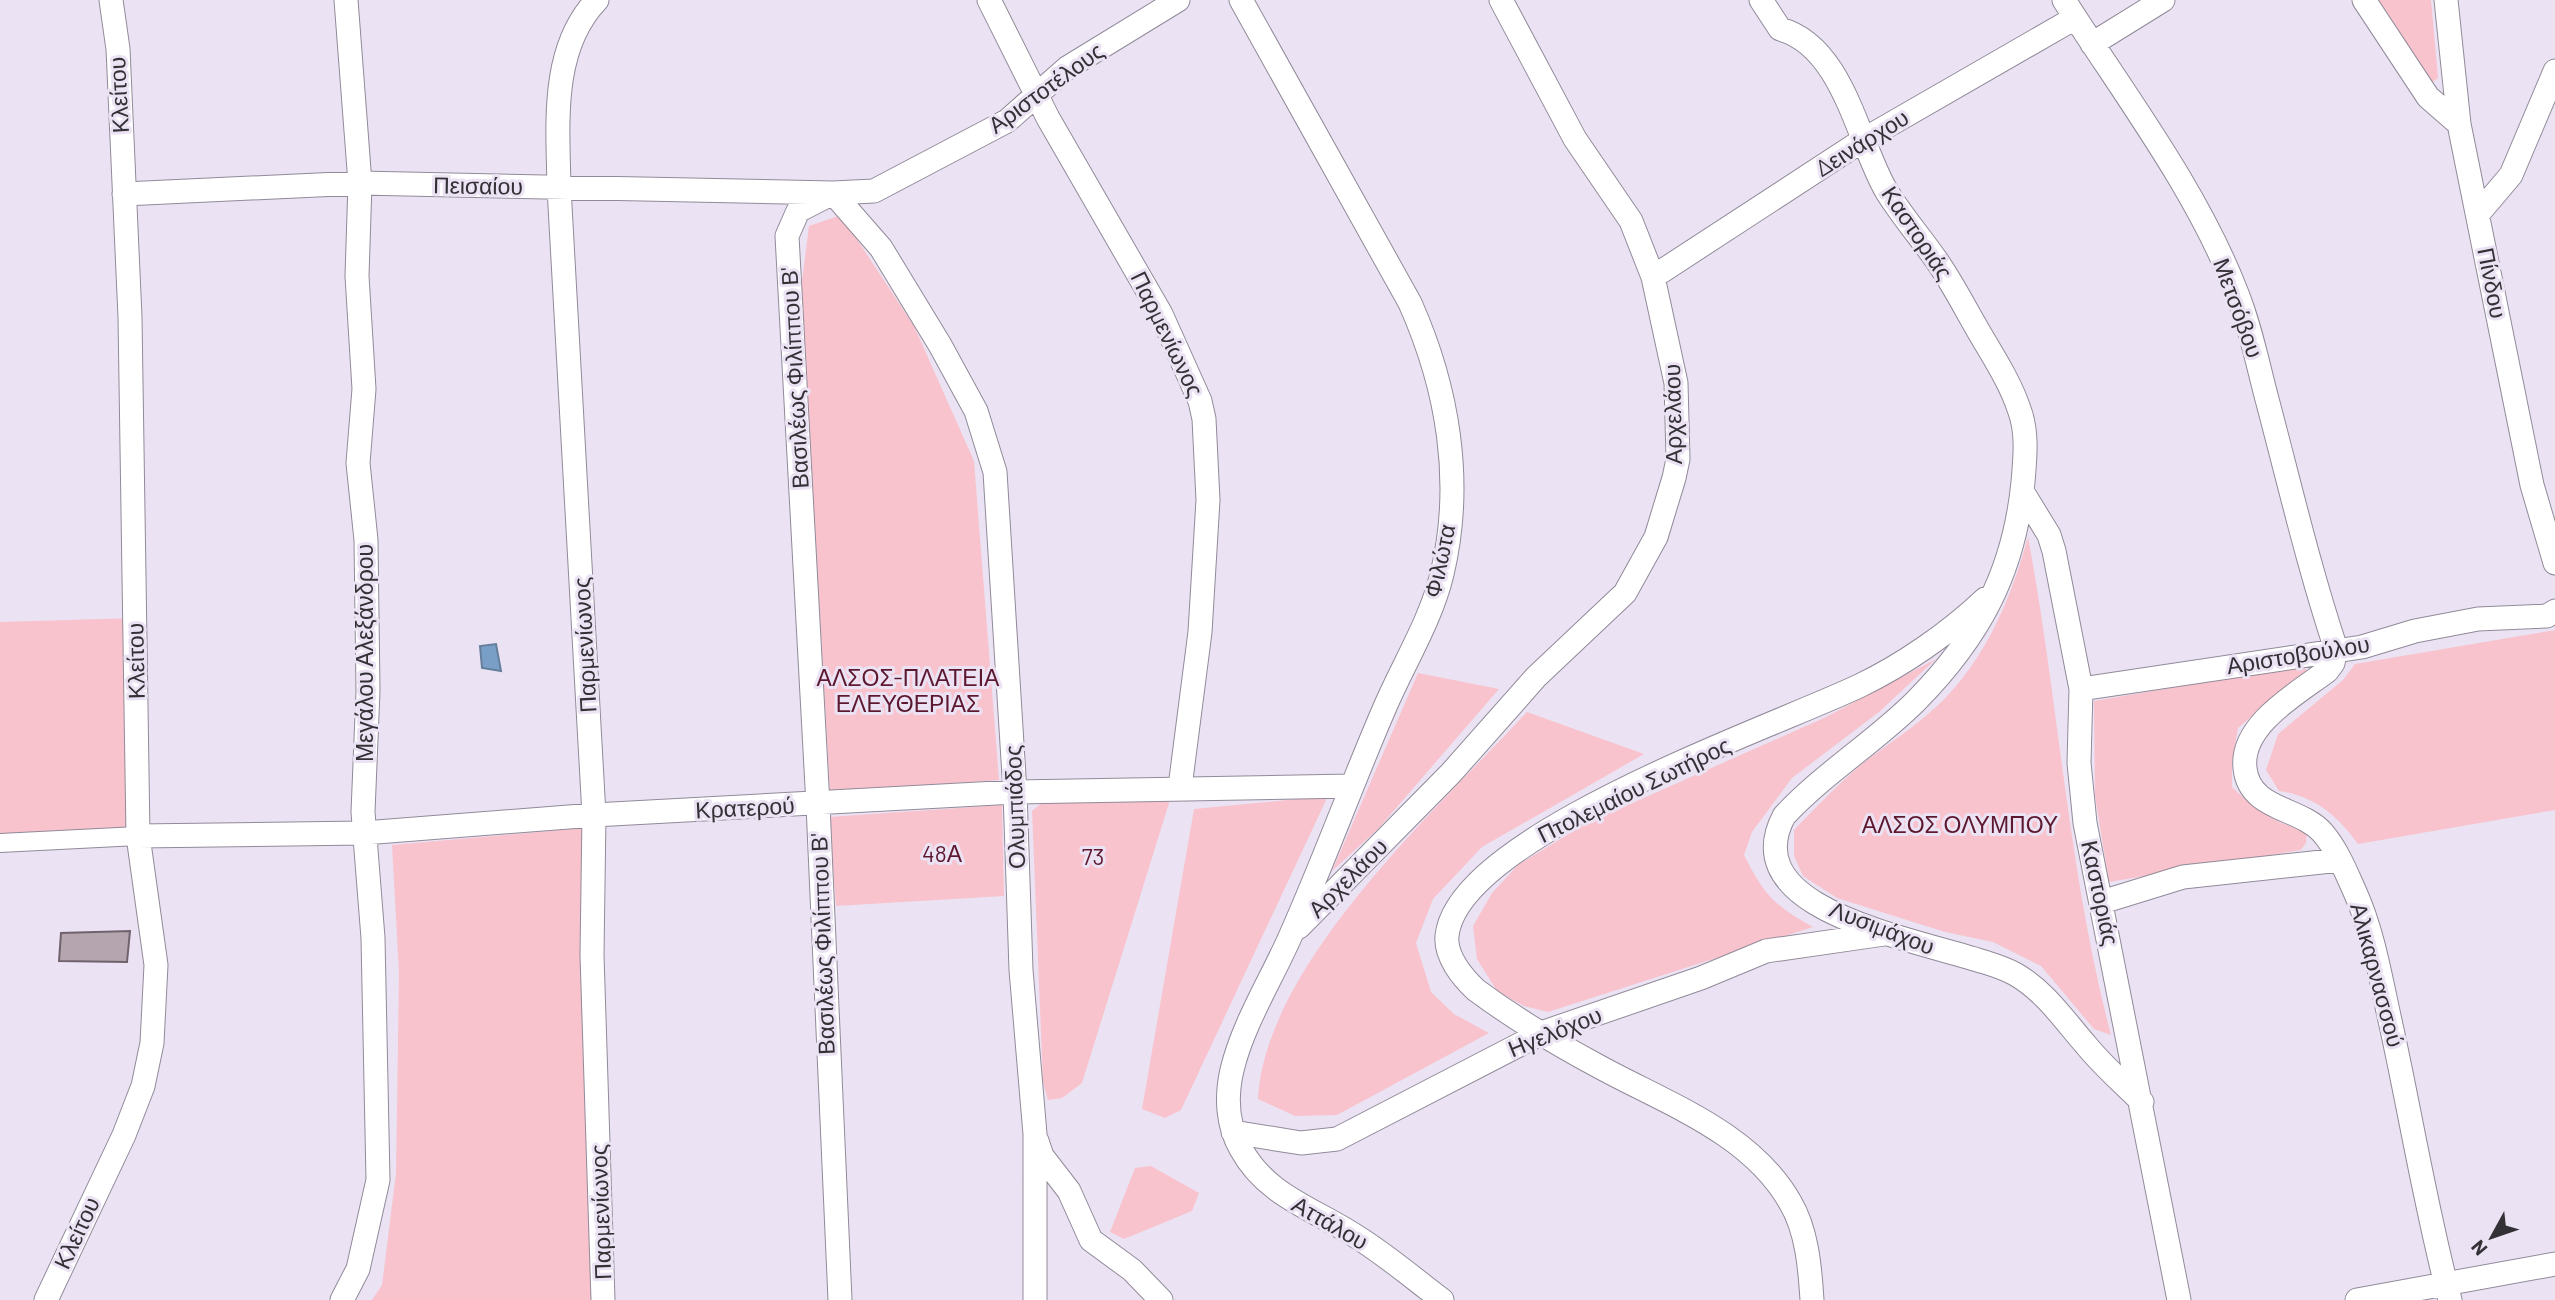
<svg xmlns="http://www.w3.org/2000/svg" width="2555" height="1300" font-family="Barlow,sans-serif">
	<rect width="100%" height="100%" fill="#ebe3f3"/>
	<path fill="#f8c3cd" d="M 2375,0 L 2431,0 L 2438,78 L 2431,83 Z
		M 841,215 L 914,326 L 974,461 L 999,780 L 830,792 L 801,289 L 809,226 Z
		M 2028,537 C 2059,703 2068,872 2111,1035 L 2094,1029 L 2041,966 L 1993,942 L 1945,932 L 1837,898 L 1803,876 L 1794,856 L 1794,830 C 1817,806 1841,781 1867,760 C 1887,745 1908,731 1927,715 C 1981,670 2010,603 2028,537 Z
		M 136,618 L 138,836 L 0,841 L 0,622 Z
		M 2555,630 L 2555,810 L 2358,844 C 2338,816 2315,796 2279,791 L 2266,770 L 2278,734 L 2343,680 L 2355,664 Z
		M 1936,659 L 1879,712 L 1792,778 L 1752,832 L 1744,855 C 1764,894 1773,905 1813,927 L 1548,1012 L 1524,1006 L 1497,991 L 1477,959 L 1473,926 L 1492,893 L 1518,865 L 1585,824 L 1824,718 Z
		M 2300,666 L 2307,670 L 2238,728 L 2232,763 L 2232,787 C 2255,809 2275,824 2307,831 L 2306,843 L 2301,850 L 2109,882 L 2095,796 L 2094,701 Z
		M 1418,673 L 1499,689 L 1378,829 L 1332,871 Z
		M 1527,712 L 1644,754 L 1482,847 L 1433,899 L 1416,943 L 1431,992 L 1454,1014 L 1489,1033 L 1337,1115 L 1295,1116 L 1258,1099 C 1265,964 1438,808 1527,712 Z
		M 1328,796 L 1181,1110 L 1165,1118 L 1142,1109 L 1194,809 Z
		M 1170,800 L 1082,1083 L 1062,1098 L 1048,1100 L 1043,1082 L 1032,811 L 1044,801 Z
		M 1002,805 L 1004,896 L 836,906 L 829,817 Z
		M 583,828 L 592,1300 L 372,1300 L 382,1285 L 396,1173 L 399,973 L 392,845 Z
		M 1151,1166 L 1199,1193 L 1192,1211 L 1124,1239 L 1110,1232 L 1135,1168 Z"/>
	<path fill="#7a9fc7" stroke="#657e9c" stroke-width="2" d="M 496,644 L 501,671 L 482,668 L 480,646 Z"/>
	<path fill="#b4a5af" stroke="#70626c" stroke-width="2" d="M 130,931 L 127,962 L 59,961 L 61,933 Z"/>
	<g fill="none" stroke-linecap="round" stroke-linejoin="round">
		<g stroke="#918a99" stroke-width="20">
			<path id="pedestrian" d="M 0,843 L 138,836"/>
		</g>
		<g stroke="#918a99" stroke-width="25">
			<path id="minor" d="M 597,0 C 550,49 558,125 559,188 L 594,815 L 592,955 L 603,1300
				M 989,0 L 1048,118 L 1161,314 L 1200,401 L 1204,419 L 1208,500 L 1200,632 L 1180,787
				M 1241,0 L 1410,303 C 1448,388 1464,482 1442,574 C 1431,620 1404,663 1385,707 C 1352,783 1324,861 1290,937 C 1271,980 1243,1024 1232,1070 C 1226,1096 1227,1125 1241,1149 C 1266,1195 1312,1208 1354,1235 C 1385,1254 1413,1278 1442,1300
				M 1761,0 L 1780,29 C 1844,46 1858,144 1887,192 C 1902,216 1921,238 1937,261 C 1951,281 1963,304 1975,325 C 1990,352 2009,379 2019,409 C 2028,432 2025,458 2023,482 C 2014,573 1979,637 1916,701 C 1875,742 1824,773 1784,816 C 1728,922 1958,943 2015,974 C 2045,991 2064,1020 2086,1045 C 2103,1066 2123,1083 2142,1102
				M 2064,0 C 2123,93 2196,188 2236,291 C 2251,328 2258,366 2268,403 C 2290,486 2309,568 2336,649 L 2333,663 L 2327,671 C 2298,693 2240,725 2245,768 C 2249,810 2299,807 2322,832 C 2337,849 2346,872 2355,892 C 2374,934 2381,981 2391,1025 C 2411,1116 2426,1210 2450,1300
				M 2364,0 L 2428,97 L 2459,124
				M 2446,0 L 2459,124 L 2532,485 L 2555,563
				M 2092,44 L 2163,0
				M 833,193 L 881,248 L 940,345 L 976,411 L 995,472 L 1015,792 L 1021,970 L 1035,1134 L 1035,1300
				M 833,193 L 798,211 L 787,236 L 818,805 L 840,1300
				M 124,194 L 360,183 L 833,193 L 874,191 L 1007,121 L 1067,68 L 1178,0
				M 2478,214 L 2511,175 L 2555,71
				M 1653,277 L 1863,140 L 2075,18
				M 2022,491 L 2049,535 L 2054,551 L 2081,689 L 2079,763 L 2085,823 L 2179,1300
				M 2081,689 L 2362,647 L 2415,631 L 2478,619 L 2547,616 L 2555,611
				M 138,836 L 364,833 L 594,815 L 1015,792 L 1351,786
				M 2102,902 L 2183,877 L 2340,860
				M 1299,927 L 1451,773 L 1536,677 L 1625,593 L 1656,537 L 1674,478 L 1678,459 L 1676,383 L 1653,277 L 1631,221 L 1575,139 L 1501,0
				M 1233,1132 L 1301,1143 L 1337,1139 L 1544,1032 L 1701,978 L 1766,951 L 1884,934
				M 1037,1141 L 1042,1156 L 1069,1191 L 1091,1240 L 1132,1270 L 1161,1300
				M 46,1300 L 124,1135 L 143,1086 L 152,1043 L 156,965 L 138,836 L 130,317 L 118,49 L 111,0
				M 342,1300 L 358,1269 L 378,1180 L 373,938 L 363,812 L 368,691 L 366,540 L 358,463 L 364,389 L 357,276 L 360,183 L 346,0
				M 1812,1300 C 1810,1268 1807,1230 1790,1202 C 1750,1132 1665,1103 1598,1066 C 1559,1045 1511,1016 1476,990 C 1462,977 1445,956 1447,936 C 1457,836 1773,727 1859,686 C 1903,665 1949,633 1985,599
				M 2357,1300 L 2555,1264"/>
		</g>
		<use href="#pedestrian" stroke="#fff" stroke-width="18"/>
		<use href="#minor" stroke="#fff" stroke-width="23"/>
	</g>
	<g text-anchor="middle" stroke-width="6" stroke-linejoin="round" paint-order="stroke">
		<g font-size="23" fill="#333036" stroke="#ebe3f3">
			<text transform="translate(1046 88) rotate(-36)" y="8">Αριστοτέλους</text>
			<text transform="translate(119 95) rotate(-93)" y="8">Κλείτου</text>
			<text transform="translate(1862 143) rotate(-32)" y="8">Δεινάρχου</text>
			<text transform="translate(478 186) rotate(1)" y="8">Πεισαίου</text>
			<text transform="translate(1917 233) rotate(56)" y="8">Καστοριάς</text>
			<text transform="translate(2492 283) rotate(79)" y="8">Πίνδου</text>
			<text transform="translate(2238 308) rotate(70)" y="8">Μετσόβου</text>
			<text transform="translate(1167 334) rotate(64)" y="8">Παρμενίωνος</text>
			<text transform="translate(795 378) rotate(-93)" y="8">Βασιλέως Φιλίππου Β'</text>
			<text transform="translate(1673 414) rotate(-91)" y="8">Αρχελάου</text>
			<text transform="translate(1440 561) rotate(-78)" y="8">Φιλώτα</text>
			<text transform="translate(585 645) rotate(-93)" y="8">Παρμενίωνος</text>
			<text transform="translate(365 653) rotate(-90)" y="8">Μεγάλου Αλεξάνδρου</text>
			<text transform="translate(2298 655) rotate(-9)" y="8">Αριστοβούλου</text>
			<text transform="translate(136 661) rotate(-91)" y="8">Κλείτου</text>
			<text transform="translate(1634 790) rotate(-26)" y="8">Πτολεμαίου Σωτήρος</text>
			<text transform="translate(1015 807) rotate(-92)" y="8">Ολυμπιάδος</text>
			<text transform="translate(745 808) rotate(-3)" y="8">Κρατερού</text>
			<text transform="translate(1348 878) rotate(-45)" y="8">Αρχελάου</text>
			<text transform="translate(2100 893) rotate(78)" y="8">Καστοριάς</text>
			<text transform="translate(1882 928) rotate(21)" y="8">Λυσιμάχου</text>
			<text transform="translate(823 944) rotate(-92)" y="8">Βασιλέως Φιλίππου Β'</text>
			<text transform="translate(2377 975) rotate(75)" y="8">Αλικαρνασσού</text>
			<text transform="translate(1555 1032) rotate(-22)" y="8">Ηγελόχου</text>
			<text transform="translate(601 1212) rotate(-92)" y="8">Παρμενίωνος</text>
			<text transform="translate(1330 1223) rotate(30)" y="8">Αττάλου</text>
			<text transform="translate(77 1233) rotate(-65)" y="8">Κλείτου</text>
		</g>
		<g font-size="23" fill="#5d182f" stroke="#ebe3f3">
			<text x="908" y="686">ΑΛΣΟΣ-ΠΛΑΤΕΙΑ<tspan x="908" dy="26">ΕΛΕΥΘΕΡΙΑΣ</tspan></text>
			<text x="1960" y="833">ΑΛΣΟΣ ΟΛΥΜΠΟΥ</text>
			<text x="942" y="862">48Α</text>
			<text x="1093" y="865">73</text>
		</g>
	</g>
	<g transform="translate(2492 1237) rotate(230)" stroke="#ebe3f3" stroke-width="5" paint-order="stroke">
	<path d="M0-5L12 26L0 18L-12 26Z" fill="#333036"/>
	<text y="-10" font-size="19" font-weight="bold" text-anchor="middle" fill="#333036">N</text>
	</g>
</svg>
